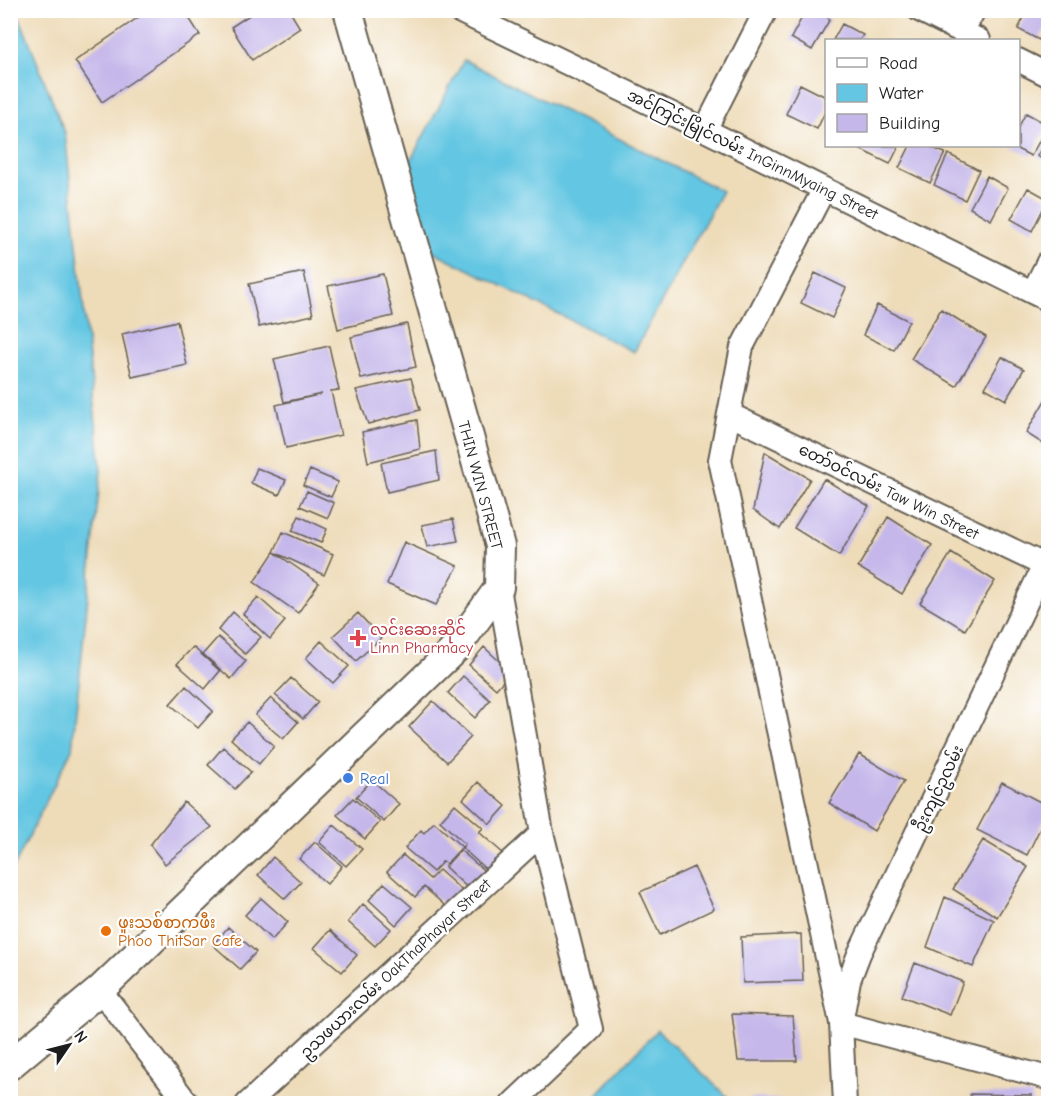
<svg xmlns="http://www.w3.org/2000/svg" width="1059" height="1114" font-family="'Comic Neue','Noto Sans Myanmar',sans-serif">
	<rect width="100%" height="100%" fill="#fff"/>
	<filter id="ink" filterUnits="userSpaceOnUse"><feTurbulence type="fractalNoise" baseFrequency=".0167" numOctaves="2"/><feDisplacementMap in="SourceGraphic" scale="12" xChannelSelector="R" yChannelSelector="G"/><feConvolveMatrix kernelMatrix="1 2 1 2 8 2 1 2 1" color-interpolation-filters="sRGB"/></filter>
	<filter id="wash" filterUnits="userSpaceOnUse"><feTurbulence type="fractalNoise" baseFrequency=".008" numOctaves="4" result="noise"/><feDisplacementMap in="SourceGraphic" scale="24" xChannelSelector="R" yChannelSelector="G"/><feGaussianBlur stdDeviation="1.35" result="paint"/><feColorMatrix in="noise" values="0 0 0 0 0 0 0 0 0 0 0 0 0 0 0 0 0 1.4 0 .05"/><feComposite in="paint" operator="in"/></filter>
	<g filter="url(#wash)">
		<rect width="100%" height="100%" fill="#eedcb9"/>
		<path fill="#64c6e2" stroke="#40717f" stroke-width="1.5" d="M 17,11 L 65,133 L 101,471 L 72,749 L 11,873 L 10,11 Z
			M 464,60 L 722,191 L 634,352 L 432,251 L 407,167 Z
			M 657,1030 L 734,1103 L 589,1103 Z"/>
		<g id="blocks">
			<path fill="#c5b7ea" d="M 149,10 L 184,10 L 200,35 L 102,102 L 75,61 Z
				M 257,10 L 289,10 L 300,28 L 252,60 L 231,27 Z
				M 806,10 L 815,10 L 830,19 L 812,50 L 791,38 Z
				M 1028,10 L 1048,10 L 1048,24 L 1039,40 L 1018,29 Z
				M 842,24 L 863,35 L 860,40 L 833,40 Z
				M 800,84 L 826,97 L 826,110 L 817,129 L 786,114 Z
				M 1026,113 L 1048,125 L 1031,156 L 1011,146 L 1018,146 L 1018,128 Z
				M 1048,135 L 1048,162 L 1037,156 Z
				M 861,146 L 899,146 L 890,164 L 859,149 Z
				M 910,146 L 928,146 L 945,153 L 930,183 L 899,168 Z
				M 948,154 L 979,170 L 965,200 L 934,185 Z
				M 987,176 L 1008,188 L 991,220 L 970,208 Z
				M 1028,188 L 1048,199 L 1032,231 L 1011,219 Z
				M 304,272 L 313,315 L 259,327 L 249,284 Z
				M 815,273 L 846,288 L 832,318 L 801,303 Z
				M 383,274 L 393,316 L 338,329 L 328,286 Z
				M 877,305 L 909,321 L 894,350 L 863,335 Z
				M 941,309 L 986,337 L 956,386 L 911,359 Z
				M 177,321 L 187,365 L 132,377 L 122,334 Z
				M 407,324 L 416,367 L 361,379 L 351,337 Z
				M 329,346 L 339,390 L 331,391 L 341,435 L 286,448 L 276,405 L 322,394 L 284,402 L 274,359 Z
				M 1002,357 L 1024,369 L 1006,400 L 985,388 Z
				M 411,378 L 420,410 L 368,424 L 356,390 Z
				M 1048,395 L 1048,447 L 1026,433 Z
				M 417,420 L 420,449 L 368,462 L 362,432 Z
				M 436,451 L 439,480 L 387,492 L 381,463 Z
				M 765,452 L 810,479 L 780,529 L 753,510 Z
				M 257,468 L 286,480 L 279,495 L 251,483 Z
				M 310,470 L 338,482 L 331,497 L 303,485 Z
				M 824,479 L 869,506 L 839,556 L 794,528 Z
				M 307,491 L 334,503 L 328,518 L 300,506 Z
				M 299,516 L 327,529 L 321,543 L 292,531 Z
				M 888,517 L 932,545 L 902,594 L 858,567 Z
				M 453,519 L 458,541 L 427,547 L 422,525 Z
				M 283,532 L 333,554 L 324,575 L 274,552 L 319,583 L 298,613 L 254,582 L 274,552 Z
				M 404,542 L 458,566 L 436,605 L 387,584 Z
				M 951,553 L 995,581 L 965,630 L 920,603 Z
				M 258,597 L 285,621 L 270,639 L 243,614 Z
				M 233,612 L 261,637 L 245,654 L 218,630 Z
				M 358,613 L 381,638 L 356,661 L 333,636 Z
				M 218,637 L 246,661 L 231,679 L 203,654 Z
				M 321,641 L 349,666 L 333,683 L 306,658 Z
				M 193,647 L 220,671 L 205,689 L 177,664 Z
				M 484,647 L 511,672 L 496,689 L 469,665 Z
				M 463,676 L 490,700 L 475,718 L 448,693 Z
				M 291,678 L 318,702 L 303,719 L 275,695 Z
				M 186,686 L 213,711 L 198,728 L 170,704 Z
				M 271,698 L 298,722 L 283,739 L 255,715 Z
				M 433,701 L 471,737 L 447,762 L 409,727 Z
				M 247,722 L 274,746 L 259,764 L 231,739 Z
				M 223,747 L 251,772 L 235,789 L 208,765 Z
				M 859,754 L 904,781 L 874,831 L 829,803 Z
				M 372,780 L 399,804 L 384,822 L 356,797 Z
				M 478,782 L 506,806 L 490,824 L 463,799 Z
				M 1002,782 L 1048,806 L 1048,812 L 1027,855 L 977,830 Z
				M 353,798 L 380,822 L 365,839 L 337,815 Z
				M 184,802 L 212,827 L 165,864 L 150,845 Z
				M 455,804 L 483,828 L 479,832 L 505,855 L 490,873 L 462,848 L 465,844 L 440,821 Z
				M 434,822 L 462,847 L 446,864 L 443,861 L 433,872 L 405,848 L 421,830 L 424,833 Z
				M 334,825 L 362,849 L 346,866 L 319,842 Z
				M 983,840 L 1028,867 L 997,917 L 953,889 Z
				M 315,842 L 342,866 L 327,884 L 299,859 Z
				M 460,850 L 488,874 L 472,892 L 445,867 Z
				M 403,855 L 430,879 L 439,870 L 466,894 L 451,911 L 424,887 L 415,897 L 387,872 Z
				M 273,857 L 301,882 L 285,899 L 258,875 Z
				M 694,867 L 714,909 L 660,935 L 640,892 Z
				M 384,883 L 412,907 L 396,925 L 369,900 Z
				M 945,897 L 994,920 L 973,967 L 927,947 Z
				M 261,898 L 288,922 L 272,940 L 245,915 Z
				M 363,904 L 391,929 L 375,946 L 348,922 Z
				M 228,927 L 256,952 L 240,969 L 213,945 Z
				M 330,930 L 357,955 L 342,972 L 314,948 Z
				M 801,934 L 803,981 L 743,983 L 741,937 Z
				M 915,963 L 963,982 L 950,1015 L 902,996 Z
				M 732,1014 L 793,1016 L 797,1061 L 738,1061 Z
				M 970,1094 L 1032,1095 L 1032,1104 L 972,1104 Z
				M 749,1098 L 811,1100 L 811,1104 L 750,1104 Z"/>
		</g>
	</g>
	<g filter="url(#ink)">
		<use href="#blocks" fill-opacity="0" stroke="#665f53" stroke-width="1.5"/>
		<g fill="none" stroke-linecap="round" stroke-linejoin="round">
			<g stroke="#665f53" stroke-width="26">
				<path id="minor" d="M 457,10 L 705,130 L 1048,300
					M 919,10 L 979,40
					M 962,32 L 974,10
					M 1018,60 L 1048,75
					M 705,130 L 766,10
					M 824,189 L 742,347 L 720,460 L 841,1023 L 845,1104
					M 1033,292 L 1048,262
					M 729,414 L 1048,567
					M 499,588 L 542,833 L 591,1029 L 512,1104
					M 100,990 L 188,1104
					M 843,1013 L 849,980 L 859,954 L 1048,557
					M 841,1023 L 1048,1078
					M 247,1104 L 542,833"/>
			</g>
			<g stroke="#665f53" stroke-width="32">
				<path id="major" d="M 10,1065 L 100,990 L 455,649 L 499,588 L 500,546 L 348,10"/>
			</g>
			<use href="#minor" stroke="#fff" stroke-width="22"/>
			<use href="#major" stroke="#fff" stroke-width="28"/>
		</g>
	</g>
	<path fill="#e0444e" stroke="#fff" stroke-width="2" d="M355 629h6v6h6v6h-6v6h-6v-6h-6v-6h6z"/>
	<circle fill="#3f7fe0" stroke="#fff" stroke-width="2" cx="348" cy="778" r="6"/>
	<circle fill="#e8710a" stroke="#fff" stroke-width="2" cx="106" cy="931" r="6"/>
	<g text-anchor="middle" stroke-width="4.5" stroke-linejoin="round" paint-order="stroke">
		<g font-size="16" fill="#1c1c1c" stroke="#fff">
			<text transform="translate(753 154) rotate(26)" y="6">အင်ကြင်းမြိုင်လမ်း InGinnMyaing Street</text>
			<text transform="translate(481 485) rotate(75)" y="6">THIN WIN STREET</text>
			<text transform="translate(889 491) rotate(26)" y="6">တော်ဝင်လမ်း Taw Win Street</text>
			<text transform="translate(938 788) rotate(-64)" y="6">ဦးကျင်ဥလမ်း</text>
			<text transform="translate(395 968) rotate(-43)" y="6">ဥသဖယားလမ်း OakThaPhayar Street</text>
		</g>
		<g font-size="16" fill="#be3a42" stroke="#fff" text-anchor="start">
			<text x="370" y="635">လင်းဆေးဆိုင်<tspan x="370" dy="18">Linn Pharmacy</tspan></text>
		</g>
		<g font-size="16" fill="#366cbe" stroke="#fff" text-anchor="start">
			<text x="360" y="784">Real</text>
		</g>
		<g font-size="16" fill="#c56008" stroke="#fff" text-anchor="start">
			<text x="118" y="928">ဖူးသစ်စာကဖီး<tspan x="118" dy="18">Phoo ThitSar Cafe</tspan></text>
		</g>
	</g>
	<rect width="1059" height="1114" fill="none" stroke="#fff" stroke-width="36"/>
	<rect x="825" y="39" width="195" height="108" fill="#ffffff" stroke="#a4a4a4" stroke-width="1.5"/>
	<rect x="837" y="58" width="30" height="9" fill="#ffffff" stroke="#a4a4a4" stroke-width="1.5"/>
	<text x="879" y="69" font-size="18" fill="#1c1c1c">Road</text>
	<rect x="837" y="84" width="30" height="18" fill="#64c6e2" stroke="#a4a4a4" stroke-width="1.5"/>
	<text x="879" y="99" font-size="18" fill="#1c1c1c">Water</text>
	<rect x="837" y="114" width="30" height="18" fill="#c5b7ea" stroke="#a4a4a4" stroke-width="1.5"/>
	<text x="879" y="129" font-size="18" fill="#1c1c1c">Building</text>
	<g transform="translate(69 1045) rotate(55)" stroke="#ffffff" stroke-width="4.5" paint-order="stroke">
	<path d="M0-4.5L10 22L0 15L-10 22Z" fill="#1c1c1c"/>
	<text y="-9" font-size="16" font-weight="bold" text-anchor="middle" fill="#1c1c1c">N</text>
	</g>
</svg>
